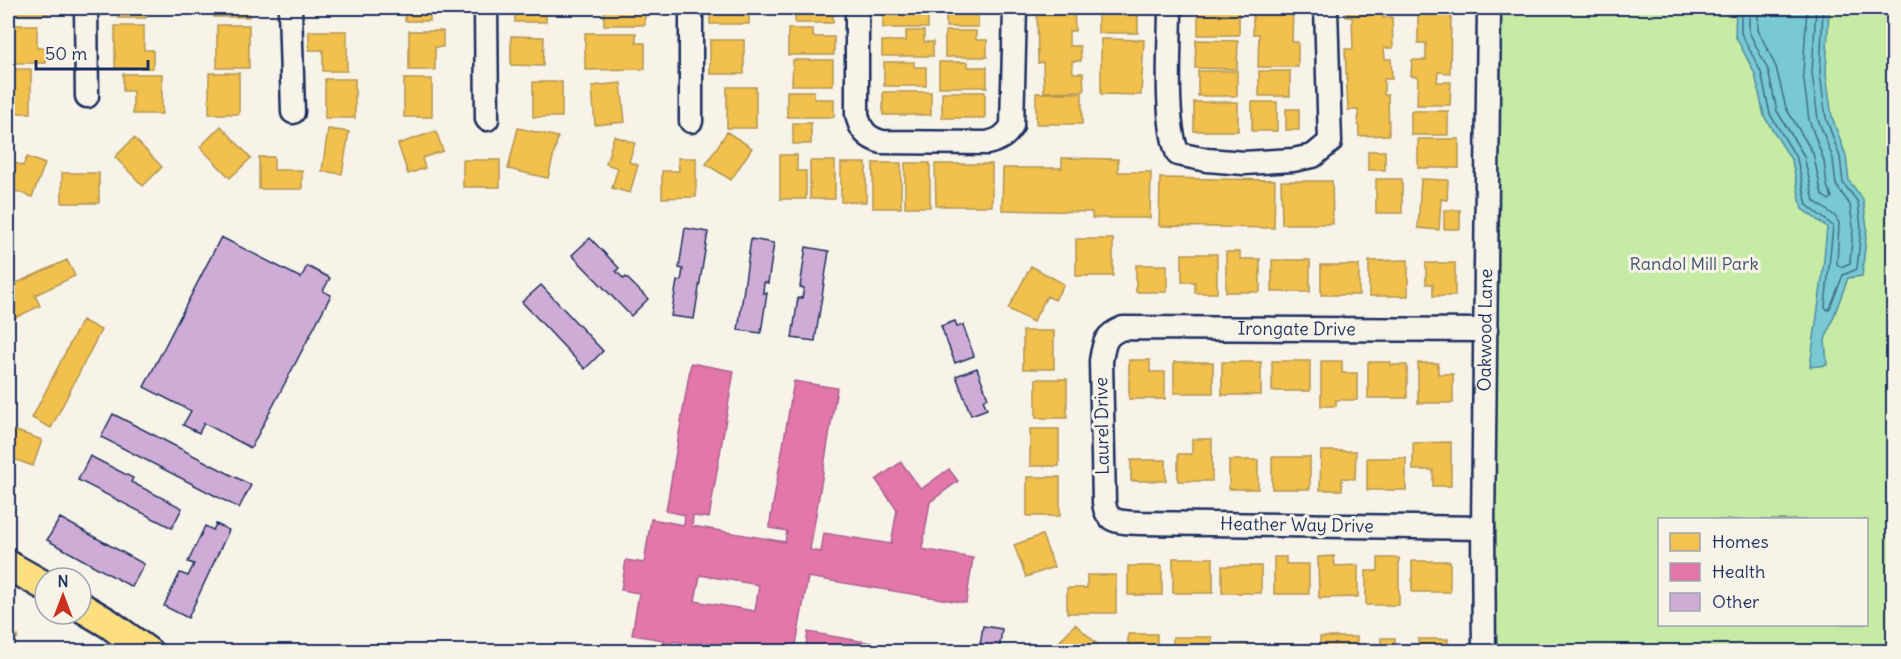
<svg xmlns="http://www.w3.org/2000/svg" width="1901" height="659" font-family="Delius,sans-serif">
	<rect width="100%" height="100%" fill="#f7f3e8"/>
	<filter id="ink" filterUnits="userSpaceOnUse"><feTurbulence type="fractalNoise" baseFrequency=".0167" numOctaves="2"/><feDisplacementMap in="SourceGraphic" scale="12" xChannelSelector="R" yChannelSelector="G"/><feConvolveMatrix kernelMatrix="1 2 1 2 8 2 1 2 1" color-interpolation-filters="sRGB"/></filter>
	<g filter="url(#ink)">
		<path fill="#c6eba5" stroke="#708d82" stroke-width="1.5" fill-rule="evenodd" d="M 1497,8 L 1893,8 L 1893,651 L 1493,651 ZM 1660,520 L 1866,520 L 1866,624 L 1660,624 Z"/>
		<path fill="#78c9d1" stroke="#538ba3" stroke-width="1.5" d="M 1736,8 L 1829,8 L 1826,73 L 1832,117 L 1846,156 L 1849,181 L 1863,199 L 1867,228 L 1862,276 L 1848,278 L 1825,340 L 1827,365 L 1810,367 L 1822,279 L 1827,227 L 1802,209 L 1792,161 L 1764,116 L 1755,74 L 1735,35 Z"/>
		<path fill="#f2c14e" stroke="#b29553" stroke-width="1.5" d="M 11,8 L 49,8 L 49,14 L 11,14 Z
			M 118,8 L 146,8 L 146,18 L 118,18 Z
			M 214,8 L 249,8 L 249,17 L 214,17 Z
			M 308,8 L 359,8 L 359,12 L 308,10 Z
			M 405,8 L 430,8 L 430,21 L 405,21 Z
			M 515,8 L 546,8 L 546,22 L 515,22 Z
			M 604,8 L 645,8 L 645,25 L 604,25 Z
			M 710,8 L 749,8 L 749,24 L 710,24 Z
			M 795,8 L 833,8 L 833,23 L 795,23 Z
			M 901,8 L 928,8 L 928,28 L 883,28 L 883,11 L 901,11 Z
			M 946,8 L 984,8 L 984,12 L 978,12 L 978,27 L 946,27 Z
			M 1037,8 L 1074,8 L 1075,31 L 1069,31 L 1069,46 L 1080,46 L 1081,61 L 1072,61 L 1073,73 L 1083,73 L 1084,91 L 1044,92 L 1043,62 L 1038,63 Z
			M 1098,8 L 1145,8 L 1138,8 L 1138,33 L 1098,33 Z
			M 1346,8 L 1382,8 L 1383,18 L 1392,17 L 1393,48 L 1384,48 L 1385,59 L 1391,59 L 1392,79 L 1384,79 L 1384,95 L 1388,95 L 1389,135 L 1359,136 L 1358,110 L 1348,110 L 1345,49 L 1353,49 L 1352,17 L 1346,17 Z
			M 1198,9 L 1239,9 L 1239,35 L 1198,35 Z
			M 1253,9 L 1293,9 L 1292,42 L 1298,42 L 1298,67 L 1258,67 L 1259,34 L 1253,34 Z
			M 1418,14 L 1451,15 L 1450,73 L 1438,72 L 1437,82 L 1451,82 L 1450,105 L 1417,105 L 1418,77 L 1411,76 L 1412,60 L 1426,60 L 1426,43 L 1418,43 Z
			M 8,25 L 37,25 L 37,48 L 46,48 L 46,63 L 8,63 Z
			M 217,25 L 249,25 L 249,68 L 217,68 Z
			M 115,26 L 144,26 L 144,50 L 153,50 L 153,68 L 115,68 Z
			M 788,29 L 813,29 L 813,37 L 834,37 L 834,55 L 788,55 Z
			M 309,31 L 347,31 L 347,71 L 323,71 L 323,50 L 309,50 Z
			M 409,31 L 443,31 L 443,47 L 435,47 L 435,70 L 409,70 Z
			M 906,31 L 924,31 L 924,42 L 933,42 L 933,56 L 882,56 L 882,41 L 906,41 Z
			M 945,31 L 976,31 L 976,40 L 987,40 L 987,57 L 945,57 Z
			M 585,33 L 636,33 L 636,43 L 645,43 L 645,69 L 585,70 Z
			M 511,36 L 544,37 L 543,66 L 511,65 Z
			M 1101,39 L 1144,40 L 1141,95 L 1101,94 Z
			M 710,40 L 744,40 L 744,74 L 710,74 Z
			M 1196,40 L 1238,41 L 1237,69 L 1195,68 Z
			M 793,60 L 833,60 L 833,85 L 792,85 Z
			M 884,62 L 914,62 L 914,67 L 926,67 L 926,86 L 884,86 Z
			M 939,62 L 968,62 L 968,67 L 987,67 L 987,87 L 939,87 Z
			M 8,69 L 31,69 L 31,113 L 8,113 Z
			M 1198,71 L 1237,71 L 1237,96 L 1198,96 Z
			M 1259,71 L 1290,71 L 1290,96 L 1259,96 Z
			M 209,73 L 239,73 L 239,114 L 209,114 Z
			M 123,74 L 162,74 L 162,114 L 133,114 L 133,91 L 123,91 Z
			M 325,79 L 355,79 L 355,118 L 325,118 Z
			M 404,79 L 432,79 L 432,117 L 404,117 Z
			M 533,82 L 562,82 L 562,117 L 533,117 Z
			M 621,83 L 625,122 L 595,125 L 592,86 Z
			M 727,87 L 756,87 L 756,128 L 727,128 Z
			M 787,91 L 814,91 L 814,99 L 834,99 L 834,117 L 787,117 Z
			M 883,92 L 931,92 L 931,115 L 883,115 Z
			M 942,92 L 985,92 L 985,118 L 942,118 Z
			M 1036,93 L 1082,93 L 1082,124 L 1036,124 Z
			M 1194,102 L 1238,102 L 1238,131 L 1194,131 Z
			M 1252,102 L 1277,102 L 1277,131 L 1252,131 Z
			M 1286,109 L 1299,109 L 1299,130 L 1286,130 Z
			M 1411,111 L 1448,111 L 1448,135 L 1411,135 Z
			M 793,123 L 811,123 L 811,144 L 793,144 Z
			M 221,126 L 251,158 L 230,178 L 200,147 Z
			M 518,128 L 558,137 L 548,178 L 508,169 Z
			M 328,129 L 349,132 L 342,174 L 322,171 Z
			M 436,131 L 443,151 L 422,158 L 425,168 L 408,174 L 398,144 Z
			M 727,132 L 752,148 L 731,180 L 706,164 Z
			M 614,136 L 635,143 L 629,162 L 638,165 L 630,193 L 612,188 L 618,168 L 606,164 Z
			M 134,138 L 162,167 L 143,186 L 115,157 Z
			M 1418,139 L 1459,139 L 1459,168 L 1418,168 Z
			M 1368,151 L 1385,151 L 1385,170 L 1368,170 Z
			M 780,155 L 797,155 L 797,171 L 806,171 L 806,199 L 780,199 Z
			M 27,157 L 45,164 L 32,197 L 8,188 L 8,160 L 23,166 Z
			M 259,157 L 274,157 L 274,170 L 302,170 L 302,189 L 259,189 Z
			M 678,158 L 696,158 L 696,197 L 662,198 L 662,171 L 679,171 Z
			M 1062,158 L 1118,159 L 1118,172 L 1151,172 L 1150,218 L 1092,218 L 1092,212 L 1002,210 L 1003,168 L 1062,168 Z
			M 463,160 L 500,160 L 500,187 L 463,187 Z
			M 810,161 L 835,161 L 835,199 L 810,199 Z
			M 841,163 L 866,163 L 866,202 L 841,202 Z
			M 873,163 L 901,163 L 901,208 L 873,208 Z
			M 905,163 L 930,163 L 930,207 L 905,207 Z
			M 935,164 L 992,164 L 992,206 L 936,206 Z
			M 62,173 L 99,173 L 99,203 L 62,203 Z
			M 1160,178 L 1275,180 L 1274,228 L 1159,226 Z
			M 1376,179 L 1402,179 L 1402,213 L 1376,213 Z
			M 1421,179 L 1448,180 L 1447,200 L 1441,199 L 1439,230 L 1418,228 Z
			M 1281,181 L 1332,181 L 1333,224 L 1282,224 Z
			M 1444,210 L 1460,210 L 1460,229 L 1444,229 Z
			M 1076,239 L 1113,239 L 1113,276 L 1076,276 Z
			M 1226,252 L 1240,252 L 1240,259 L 1260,259 L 1260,292 L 1226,292 Z
			M 1182,254 L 1217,254 L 1217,293 L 1195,293 L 1195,282 L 1182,282 Z
			M 67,260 L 75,276 L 35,295 L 40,306 L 8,321 L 8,287 Z
			M 1272,260 L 1310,260 L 1310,292 L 1272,292 Z
			M 1408,260 L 1408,296 L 1369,296 L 1369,261 Z
			M 1426,263 L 1455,263 L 1455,296 L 1433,296 L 1433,284 L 1426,284 Z
			M 1136,265 L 1167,265 L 1167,292 L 1136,292 Z
			M 1321,265 L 1359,265 L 1359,295 L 1321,295 Z
			M 1031,266 L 1064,284 L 1055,300 L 1047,296 L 1033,322 L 1008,309 Z
			M 82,320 L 101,330 L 51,428 L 32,418 Z
			M 1023,331 L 1054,331 L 1054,369 L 1023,369 Z
			M 1129,360 L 1150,360 L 1150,372 L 1165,372 L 1165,399 L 1129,399 Z
			M 1272,361 L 1310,361 L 1310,391 L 1272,391 Z
			M 1321,361 L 1342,361 L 1342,373 L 1357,373 L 1357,400 L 1336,400 L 1336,406 L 1321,406 Z
			M 1174,362 L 1213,362 L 1213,393 L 1174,393 Z
			M 1222,362 L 1261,362 L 1261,395 L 1222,395 Z
			M 1368,362 L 1391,362 L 1391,365 L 1407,365 L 1407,398 L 1368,398 Z
			M 1418,363 L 1438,363 L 1438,374 L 1453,374 L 1453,403 L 1418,403 Z
			M 1036,379 L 1067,379 L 1067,418 L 1036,418 Z
			M 8,428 L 42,440 L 33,466 L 8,457 Z
			M 1030,429 L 1059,429 L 1059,466 L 1030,466 Z
			M 1192,439 L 1212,439 L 1212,481 L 1178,481 L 1178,454 L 1192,454 Z
			M 1451,442 L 1451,486 L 1433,486 L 1433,470 L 1413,470 L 1413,443 Z
			M 1321,451 L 1356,451 L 1355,479 L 1342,478 L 1342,490 L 1320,490 Z
			M 1272,457 L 1310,457 L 1310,489 L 1272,489 Z
			M 1367,458 L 1406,458 L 1406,490 L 1367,490 Z
			M 1131,460 L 1166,460 L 1166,481 L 1131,481 Z
			M 1229,460 L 1258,460 L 1258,489 L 1229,489 Z
			M 1027,477 L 1060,477 L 1060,516 L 1027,516 Z
			M 1042,535 L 1054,567 L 1026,577 L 1014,545 Z
			M 1334,556 L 1335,566 L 1358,565 L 1358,597 L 1319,598 L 1318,557 Z
			M 1274,557 L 1286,557 L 1286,564 L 1309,564 L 1309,594 L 1274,594 Z
			M 1173,558 L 1213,558 L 1213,593 L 1173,593 Z
			M 1378,558 L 1399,558 L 1399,605 L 1366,605 L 1366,571 L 1378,571 Z
			M 1412,561 L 1450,561 L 1450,592 L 1412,592 Z
			M 1128,566 L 1162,566 L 1162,595 L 1128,595 Z
			M 1222,566 L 1261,566 L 1261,593 L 1222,593 Z
			M 1087,575 L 1116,575 L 1116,613 L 1067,613 L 1067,588 L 1087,588 Z
			M 1075,624 L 1105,651 L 1105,652 L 1050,652 Z
			M 8,631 L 18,636 L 10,652 L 8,652 Z
			M 1128,634 L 1157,634 L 1157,652 L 1128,652 Z
			M 1173,637 L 1212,637 L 1212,652 L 1173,652 Z
			M 1320,637 L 1357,637 L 1357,652 L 1320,652 Z
			M 1381,638 L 1395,638 L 1395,652 L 1366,652 L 1366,644 L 1381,644 Z
			M 1418,639 L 1448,639 L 1448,652 L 1418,652 Z
			M 1267,644 L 1309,644 L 1309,652 L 1267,652 Z
			M 1261,645 L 1261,652 L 1225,652 L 1225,646 Z"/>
		<path fill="#e377a8" stroke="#a76192" stroke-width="1.5" fill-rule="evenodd" d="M 691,363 L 734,371 L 709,518 L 693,516 L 692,526 L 785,542 L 787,531 L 769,528 L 794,381 L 837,388 L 810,550 L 821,552 L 824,533 L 891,544 L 897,510 L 876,480 L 901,462 L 921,489 L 949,469 L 958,481 L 930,502 L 922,549 L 973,558 L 966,603 L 808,577 L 795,650 L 805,651 L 808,632 L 925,652 L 734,652 L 673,641 L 671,652 L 645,652 L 645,648 L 662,651 L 664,640 L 632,635 L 639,593 L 621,590 L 626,560 L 644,563 L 651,519 L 684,525 L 685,515 L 666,511 ZM 700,575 L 759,585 L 755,611 L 695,601 Z"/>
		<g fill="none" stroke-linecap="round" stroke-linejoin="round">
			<path stroke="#406d8c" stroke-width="1.5" d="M 1741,8 L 1741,33 L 1761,72 L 1770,114 L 1797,159 L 1807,205 L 1833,226 L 1825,307 L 1828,310 L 1830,308 L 1843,275 L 1857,269 L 1861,228 L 1858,202 L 1843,183 L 1840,157 L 1826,118 L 1820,74 L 1823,8
				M 1749,8 L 1749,32 L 1768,70 L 1777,111 L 1804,156 L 1814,201 L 1835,216 L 1839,223 L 1837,264 L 1841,267 L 1850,263 L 1853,228 L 1850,205 L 1836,185 L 1833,159 L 1818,119 L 1812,73 L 1816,8
				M 1758,8 L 1758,30 L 1776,67 L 1786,108 L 1813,153 L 1822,195 L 1829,200 L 1832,197 L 1827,186 L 1824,161 L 1809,120 L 1803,73 L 1807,8"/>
		</g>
		<path fill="#cfacd5" stroke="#1b2f5e" stroke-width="1.5" d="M 685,228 L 708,232 L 694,319 L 671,316 L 677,281 L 681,281 L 683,269 L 679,268 Z
			M 221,237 L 301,278 L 307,266 L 330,278 L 323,291 L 331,295 L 251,448 L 204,423 L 199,433 L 183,425 L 191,411 L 144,387 Z
			M 590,238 L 619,268 L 616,271 L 624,279 L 626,277 L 648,299 L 631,316 L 572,255 Z
			M 751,239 L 774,243 L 768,283 L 764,282 L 763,293 L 767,293 L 761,333 L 738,330 Z
			M 806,247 L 829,251 L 815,341 L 792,338 L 798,298 L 802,298 L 804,288 L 800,287 Z
			M 541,285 L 603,351 L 585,369 L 522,302 Z
			M 955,321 L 957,327 L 963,325 L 974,356 L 955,363 L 941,326 Z
			M 977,368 L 988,398 L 983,400 L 987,409 L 971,415 L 956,376 Z
			M 113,414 L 251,485 L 239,508 L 101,437 Z
			M 90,456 L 133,478 L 131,482 L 182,508 L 172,528 L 78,480 Z
			M 60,518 L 144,564 L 132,587 L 47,540 Z
			M 216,524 L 229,530 L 188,618 L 164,606 L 180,573 L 188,576 L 194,564 L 188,562 L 205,526 L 213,530 Z
			M 983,626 L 1002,629 L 999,652 L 979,652 Z"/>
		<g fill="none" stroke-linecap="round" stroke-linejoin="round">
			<g stroke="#1b2f5e" stroke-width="27">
				<g id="minor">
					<path d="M 86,8 L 87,96"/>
					<path d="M 290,8 L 293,112"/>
					<path d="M 486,8 L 487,119"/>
					<path d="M 691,8 L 691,121"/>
					<path d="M 857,8 L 857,114 C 860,130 867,138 882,142 L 987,143 C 999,140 1005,137 1012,126 L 1015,8"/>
					<path d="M 1170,8 C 1170,45 1164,121 1178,154 L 1207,160 L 1244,163 L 1293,160 L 1313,156 L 1330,142 L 1326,8"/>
					<path id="s1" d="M 1483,528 L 1141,523 C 1123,522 1106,525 1104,502 L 1101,361 C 1104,342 1105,335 1123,328 L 1486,330"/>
					<path id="s2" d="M 1484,652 L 1483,528 L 1489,8"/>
				</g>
			</g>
			<g stroke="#1b2f5e" stroke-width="33">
				<path id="major" d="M 8,565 L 45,586
					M 81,607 L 108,623 L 148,652"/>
			</g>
			<use href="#minor" stroke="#f7f3e8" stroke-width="22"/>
			<use href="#major" stroke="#fddf80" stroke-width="28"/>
		</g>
	</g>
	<g text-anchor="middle" stroke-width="6" stroke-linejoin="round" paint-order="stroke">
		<g font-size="18" fill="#3d556c" stroke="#f7f3e8">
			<text x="1694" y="270">Randol Mill Park</text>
		</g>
		<g font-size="18" fill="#1b2f5e" stroke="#f7f3e8">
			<text dy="6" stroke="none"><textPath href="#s1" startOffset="748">Irongate Drive</textPath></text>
			<text dy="6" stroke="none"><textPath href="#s2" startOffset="322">Oakwood Lane</textPath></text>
			<text transform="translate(1102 426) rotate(-91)" y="6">Laurel Drive</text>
			<text transform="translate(1297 525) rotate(1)" y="6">Heather Way Drive</text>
		</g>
	</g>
	<rect width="1901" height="659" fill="none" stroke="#f7f3e8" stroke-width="30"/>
	<rect x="15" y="15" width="1871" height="629" fill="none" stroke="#1b2f5e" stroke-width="2" filter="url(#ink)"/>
	<rect x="1658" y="518" width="210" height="108" fill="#f7f3e8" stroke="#9fa5b1" stroke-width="1.5"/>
	<rect x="1670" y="533" width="30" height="18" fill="#f2c14e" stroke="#9fa5b1" stroke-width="1.5"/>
	<text x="1712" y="548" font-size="18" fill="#1b2f5e">Homes</text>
	<rect x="1670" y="563" width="30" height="18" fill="#e377a8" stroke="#9fa5b1" stroke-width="1.5"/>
	<text x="1712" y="578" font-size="18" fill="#1b2f5e">Health</text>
	<rect x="1670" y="593" width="30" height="18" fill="#cfacd5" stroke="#9fa5b1" stroke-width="1.5"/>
	<text x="1712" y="608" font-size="18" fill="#1b2f5e">Other</text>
	<g transform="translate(63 596)"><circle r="28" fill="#f7f3e8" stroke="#9fa5b1" stroke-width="1.5"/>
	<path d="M0-4.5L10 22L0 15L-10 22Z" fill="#c8321e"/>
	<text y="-9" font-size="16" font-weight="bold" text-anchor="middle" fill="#1b2f5e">N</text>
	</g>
	<path d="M36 60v9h112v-9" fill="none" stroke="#1b2f5e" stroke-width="3"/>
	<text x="45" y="60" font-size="18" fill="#1b2f5e" stroke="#f7f3e8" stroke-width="4.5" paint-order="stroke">50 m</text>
</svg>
